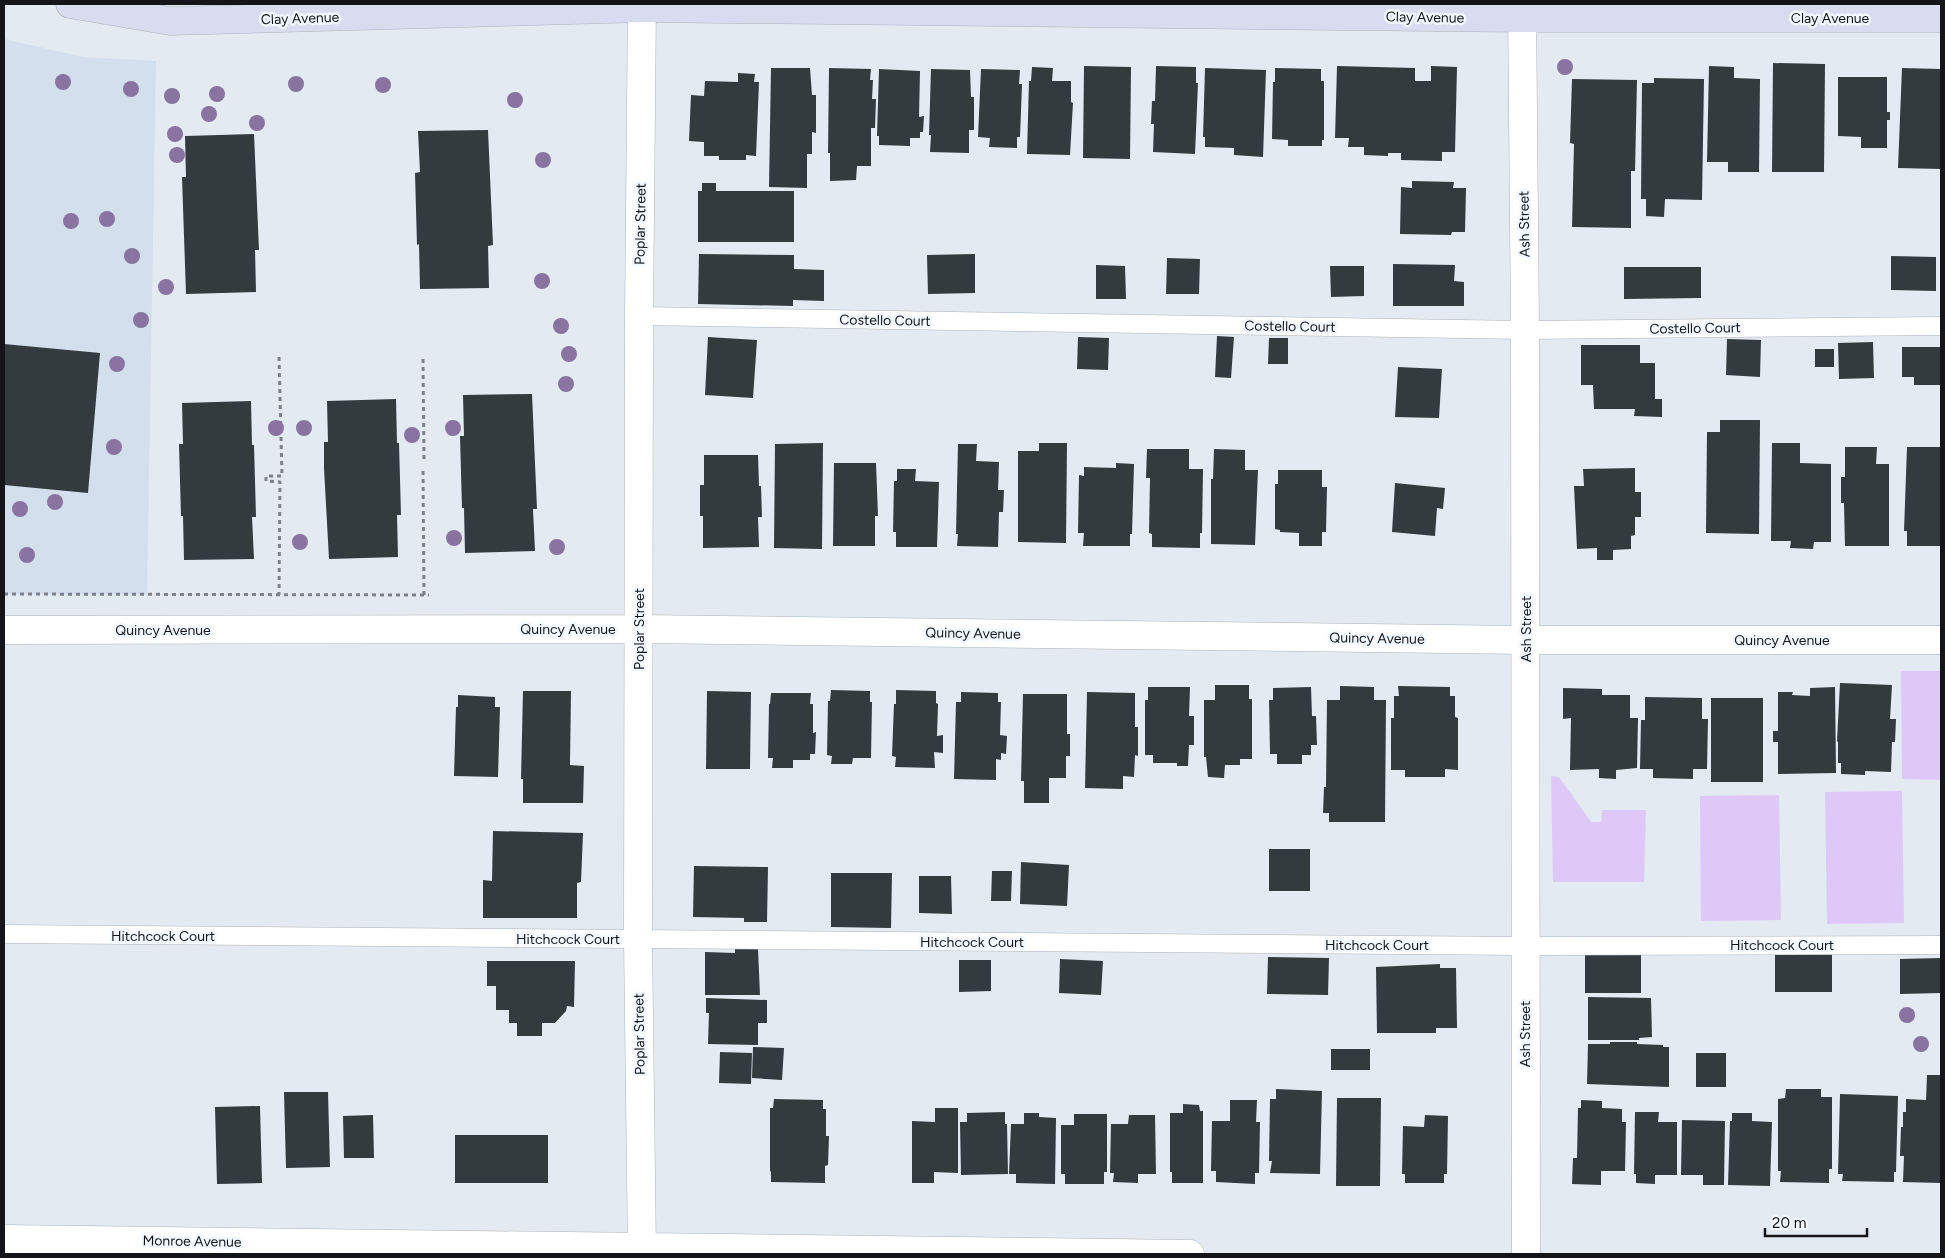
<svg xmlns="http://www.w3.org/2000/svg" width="1945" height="1258" font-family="Figtree,sans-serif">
	<rect width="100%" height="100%" fill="#e3eaf2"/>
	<path fill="#d3dfed" d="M 4,39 L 83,57 L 156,61 L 147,594 L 4,594 Z"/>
	<path fill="#dec8f8" d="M 1901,671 L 1941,671 L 1941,780 L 1902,779 Z
		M 1551,776 L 1559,777 L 1591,822 L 1601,822 L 1602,810 L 1646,810 L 1644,882 L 1553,882 Z
		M 1902,791 L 1904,923 L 1827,924 L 1825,792 Z
		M 1779,795 L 1781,920 L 1701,921 L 1700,796 Z"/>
	<path fill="#333b3e" d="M 1773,63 L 1825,64 L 1824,172 L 1772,172 Z
		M 1084,66 L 1131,67 L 1130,159 L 1083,158 Z
		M 1156,66 L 1196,67 L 1196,83 L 1198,83 L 1195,154 L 1153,152 L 1154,124 L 1151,124 L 1152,101 L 1155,101 Z
		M 1337,66 L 1415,68 L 1415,81 L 1431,81 L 1431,66 L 1457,67 L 1455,152 L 1442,152 L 1442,161 L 1401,160 L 1401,153 L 1388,153 L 1388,156 L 1364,155 L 1364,147 L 1348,147 L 1349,138 L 1335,138 Z
		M 1709,66 L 1734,67 L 1734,78 L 1760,79 L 1759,172 L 1728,172 L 1728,162 L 1707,162 Z
		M 1032,67 L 1053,68 L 1052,81 L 1071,81 L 1071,102 L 1073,103 L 1070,155 L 1027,154 L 1029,81 L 1031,81 Z
		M 771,68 L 810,68 L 812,95 L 816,95 L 816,133 L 812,132 L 812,154 L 807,154 L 807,188 L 769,187 Z
		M 829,68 L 871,69 L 870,80 L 873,80 L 872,99 L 876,99 L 875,128 L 871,128 L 871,166 L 857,166 L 856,180 L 830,181 L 830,153 L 828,153 Z
		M 1205,68 L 1266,70 L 1263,157 L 1234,155 L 1234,148 L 1205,147 L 1205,137 L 1203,137 Z
		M 1275,68 L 1321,69 L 1321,81 L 1324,81 L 1324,140 L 1322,140 L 1322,146 L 1288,146 L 1288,140 L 1272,139 L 1273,82 L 1275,82 Z
		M 1902,68 L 1941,69 L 1941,169 L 1898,168 Z
		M 879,69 L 920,71 L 919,117 L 924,116 L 923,132 L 920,132 L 920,138 L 910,138 L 910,146 L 879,145 L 879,136 L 877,136 Z
		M 931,69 L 970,70 L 971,97 L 974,97 L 974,130 L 969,130 L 969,153 L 930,152 L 931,135 L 929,135 Z
		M 981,69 L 1020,70 L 1019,84 L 1022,84 L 1020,137 L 1017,137 L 1017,148 L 989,147 L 990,138 L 978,137 Z
		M 738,73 L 755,74 L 754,82 L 759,82 L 756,156 L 746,155 L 746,160 L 719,160 L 719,156 L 704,156 L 704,142 L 689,141 L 691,95 L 704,96 L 705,81 L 738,82 Z
		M 1838,77 L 1887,77 L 1887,112 L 1890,112 L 1890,120 L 1887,120 L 1887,148 L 1861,148 L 1861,137 L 1838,136 Z
		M 1654,78 L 1704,79 L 1702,200 L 1665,199 L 1664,217 L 1646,216 L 1646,199 L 1641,199 L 1642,83 L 1654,83 Z
		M 1572,79 L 1637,80 L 1635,171 L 1631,171 L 1631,228 L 1572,227 L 1574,144 L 1570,143 Z
		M 488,130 L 493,245 L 488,246 L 489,288 L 420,289 L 419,244 L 417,245 L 415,173 L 420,172 L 418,131 Z
		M 254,134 L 259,250 L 255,250 L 256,292 L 186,294 L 182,177 L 186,177 L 185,136 Z
		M 1412,181 L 1454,182 L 1453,188 L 1466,188 L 1465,232 L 1452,232 L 1451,235 L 1400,234 L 1401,187 L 1412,188 Z
		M 702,183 L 716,183 L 716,191 L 794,191 L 794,242 L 698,242 L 698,191 L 702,191 Z
		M 699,254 L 794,255 L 794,269 L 824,270 L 824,301 L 793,300 L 793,306 L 698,304 Z
		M 975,254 L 975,293 L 928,294 L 927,255 Z
		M 1891,256 L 1936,257 L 1936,291 L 1891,290 Z
		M 1167,258 L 1200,259 L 1199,294 L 1166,294 Z
		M 1393,264 L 1455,265 L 1454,281 L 1464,282 L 1464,306 L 1393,306 Z
		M 1096,265 L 1125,266 L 1126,299 L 1096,299 Z
		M 1330,266 L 1364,266 L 1364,296 L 1331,297 Z
		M 1624,267 L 1701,267 L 1701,298 L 1624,299 Z
		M 1217,336 L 1234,337 L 1231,378 L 1215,377 Z
		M 708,337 L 757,340 L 753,398 L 705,395 Z
		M 1078,337 L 1109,338 L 1108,370 L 1077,369 Z
		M 1269,338 L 1288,338 L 1288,364 L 1268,364 Z
		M 1727,339 L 1761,340 L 1760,377 L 1726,375 Z
		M 1873,342 L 1874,378 L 1839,379 L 1838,343 Z
		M 4,344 L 100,353 L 88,493 L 4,485 Z
		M 1581,345 L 1640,345 L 1640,363 L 1655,363 L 1655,399 L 1662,399 L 1662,417 L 1634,416 L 1635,409 L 1594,409 L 1593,385 L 1581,385 Z
		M 1902,347 L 1941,347 L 1940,385 L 1914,385 L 1914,377 L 1902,377 Z
		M 1815,349 L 1834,349 L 1834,367 L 1815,367 Z
		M 1398,367 L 1442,369 L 1439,418 L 1395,417 Z
		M 532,394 L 537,509 L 533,509 L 535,551 L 465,553 L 464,508 L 462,508 L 460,436 L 464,436 L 463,395 Z
		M 396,399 L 397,443 L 399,443 L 401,515 L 397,515 L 398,557 L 329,559 L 324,468 L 324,442 L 328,442 L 327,401 Z
		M 251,401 L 252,445 L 254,445 L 256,517 L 252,517 L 254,559 L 184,560 L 183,516 L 181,516 L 179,444 L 183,444 L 182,403 Z
		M 1720,420 L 1760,420 L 1759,534 L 1706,533 L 1707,432 L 1720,432 Z
		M 823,443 L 822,549 L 774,548 L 775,444 Z
		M 1039,443 L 1067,443 L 1066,543 L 1018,542 L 1018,451 L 1039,451 Z
		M 1772,443 L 1800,443 L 1800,463 L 1831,464 L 1831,542 L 1814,542 L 1813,549 L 1790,548 L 1791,541 L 1771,541 Z
		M 958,444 L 977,444 L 976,461 L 999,462 L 998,490 L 1004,490 L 1003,512 L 999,512 L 998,547 L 957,546 L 958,534 L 956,534 Z
		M 1845,447 L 1877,447 L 1876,464 L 1889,464 L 1889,546 L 1845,546 L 1844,503 L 1841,503 L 1841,477 L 1845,477 Z
		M 1907,447 L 1941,447 L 1941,546 L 1907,546 L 1907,531 L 1904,531 Z
		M 1147,449 L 1189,449 L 1189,469 L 1203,469 L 1202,533 L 1200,533 L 1200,548 L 1152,547 L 1152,534 L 1149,533 L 1150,478 L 1146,478 Z
		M 1214,449 L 1245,450 L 1245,470 L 1258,470 L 1255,545 L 1211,544 L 1211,479 L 1213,479 Z
		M 704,455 L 758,455 L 759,486 L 761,486 L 762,517 L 758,517 L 759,547 L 703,548 L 703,516 L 700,516 L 700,485 L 704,485 Z
		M 834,463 L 876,463 L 878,516 L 875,516 L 875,546 L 833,546 Z
		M 1116,463 L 1134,464 L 1132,534 L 1130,534 L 1130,546 L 1083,546 L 1084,533 L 1078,533 L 1079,475 L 1084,476 L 1084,467 L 1116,468 Z
		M 1635,468 L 1635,492 L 1641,492 L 1641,517 L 1635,517 L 1635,535 L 1631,536 L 1631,549 L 1613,550 L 1613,560 L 1597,560 L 1597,548 L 1577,549 L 1574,486 L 1584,486 L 1583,469 Z
		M 897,469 L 916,469 L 915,481 L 939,482 L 937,547 L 896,547 L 896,532 L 893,532 L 894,481 L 897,481 Z
		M 1278,470 L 1322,470 L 1322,487 L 1327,487 L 1326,532 L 1322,532 L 1322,546 L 1299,546 L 1299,533 L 1280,532 L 1280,530 L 1275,529 L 1275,484 L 1278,484 Z
		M 1395,483 L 1445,488 L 1443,509 L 1437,508 L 1435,536 L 1392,532 Z
		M 1840,683 L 1892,685 L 1890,719 L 1896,719 L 1895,742 L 1892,742 L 1891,772 L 1865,771 L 1865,775 L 1841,774 L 1841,763 L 1838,763 L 1838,742 L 1837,741 Z
		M 1215,685 L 1249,685 L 1249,699 L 1252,699 L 1252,759 L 1240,759 L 1240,765 L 1225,765 L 1224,778 L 1208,777 L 1206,757 L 1204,757 L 1204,700 L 1215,700 Z
		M 1340,686 L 1374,687 L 1374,700 L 1386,700 L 1385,822 L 1329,822 L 1329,813 L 1323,813 L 1324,787 L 1326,787 L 1327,700 L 1340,700 Z
		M 1398,686 L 1450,687 L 1450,696 L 1455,696 L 1455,717 L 1458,718 L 1458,770 L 1445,769 L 1445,777 L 1405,777 L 1405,770 L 1391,770 L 1391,718 L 1394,718 L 1394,696 L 1399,696 Z
		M 1148,687 L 1190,687 L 1189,716 L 1194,716 L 1194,745 L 1189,745 L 1188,766 L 1177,766 L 1177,763 L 1153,763 L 1153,755 L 1145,755 L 1145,700 L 1148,700 Z
		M 1311,687 L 1312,716 L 1316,716 L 1317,745 L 1311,745 L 1311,755 L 1302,755 L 1302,764 L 1277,764 L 1277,754 L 1270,754 L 1269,700 L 1273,700 L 1273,688 Z
		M 1835,687 L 1836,773 L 1778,774 L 1778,742 L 1773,742 L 1773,731 L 1778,731 L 1778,692 L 1793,692 L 1792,695 L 1810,696 L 1810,688 Z
		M 1563,688 L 1602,689 L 1602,695 L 1630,695 L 1630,718 L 1638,718 L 1637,768 L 1616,770 L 1616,779 L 1599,778 L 1599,769 L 1570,770 L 1571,718 L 1563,719 Z
		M 831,690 L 870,691 L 870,702 L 872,702 L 871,758 L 853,758 L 852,764 L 831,764 L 832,756 L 827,755 L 828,701 L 830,701 Z
		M 896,690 L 936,691 L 936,703 L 938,704 L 937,736 L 943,735 L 943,753 L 934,752 L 935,768 L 895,767 L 896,757 L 892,756 L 894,704 L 896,704 Z
		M 523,691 L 571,691 L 570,765 L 584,766 L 583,803 L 523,803 L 523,779 L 521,779 Z
		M 707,691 L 751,692 L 750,769 L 706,769 Z
		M 961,692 L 998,693 L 998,702 L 1001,702 L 1000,735 L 1007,736 L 1006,754 L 1001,753 L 1001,760 L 996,759 L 996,780 L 954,779 L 956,702 L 961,702 Z
		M 1087,692 L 1135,693 L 1135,727 L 1138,727 L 1138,756 L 1135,755 L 1134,777 L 1123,776 L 1123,789 L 1085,788 Z
		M 771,693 L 811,693 L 810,704 L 813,704 L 813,733 L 816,732 L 815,754 L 810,754 L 810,760 L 793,760 L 793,768 L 772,768 L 773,758 L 768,758 L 769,704 L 770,704 Z
		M 1023,694 L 1067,694 L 1067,734 L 1070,734 L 1070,756 L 1066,756 L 1066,778 L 1049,778 L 1049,803 L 1024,803 L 1024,781 L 1021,781 Z
		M 458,695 L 495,697 L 495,707 L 500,707 L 498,777 L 454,776 L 456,707 L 458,707 Z
		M 1645,697 L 1702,698 L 1702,719 L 1708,719 L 1707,769 L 1693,769 L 1693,779 L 1653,778 L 1653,769 L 1640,769 L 1641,720 L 1645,720 Z
		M 1711,698 L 1763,698 L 1763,782 L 1711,782 Z
		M 493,831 L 583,833 L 581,882 L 577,883 L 577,918 L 483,918 L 483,880 L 492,881 Z
		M 1269,849 L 1310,849 L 1310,891 L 1269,891 Z
		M 1021,862 L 1069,865 L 1067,906 L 1020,904 Z
		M 694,866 L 768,867 L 767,922 L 744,922 L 744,918 L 693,917 Z
		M 992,871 L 1012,871 L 1011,901 L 991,901 Z
		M 831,873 L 892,873 L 891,928 L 831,927 Z
		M 919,876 L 951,876 L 952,914 L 919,913 Z
		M 1641,947 L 1641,993 L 1585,993 L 1585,948 Z
		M 735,949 L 758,949 L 760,995 L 705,995 L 705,952 L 735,953 Z
		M 1775,953 L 1832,953 L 1832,992 L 1775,992 Z
		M 1268,957 L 1329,958 L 1328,995 L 1267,994 Z
		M 1941,958 L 1941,993 L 1900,994 L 1900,959 Z
		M 1060,959 L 1103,961 L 1101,995 L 1059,993 Z
		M 959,960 L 991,960 L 991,991 L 959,992 Z
		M 487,961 L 575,961 L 574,1007 L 567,1006 L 566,1011 L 555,1023 L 542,1023 L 542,1036 L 517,1036 L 517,1023 L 509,1023 L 509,1010 L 496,1010 L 496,986 L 487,986 Z
		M 1440,964 L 1440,968 L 1456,968 L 1457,1028 L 1436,1028 L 1436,1033 L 1377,1033 L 1376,967 Z
		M 1588,997 L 1651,998 L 1652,1037 L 1639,1038 L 1639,1040 L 1588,1040 Z
		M 706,998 L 767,1000 L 767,1023 L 758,1023 L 758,1045 L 708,1044 L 709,1013 L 706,1013 Z
		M 1610,1042 L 1637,1042 L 1637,1044 L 1663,1045 L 1663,1047 L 1669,1047 L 1669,1087 L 1587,1084 L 1588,1044 L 1610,1044 Z
		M 753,1047 L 784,1048 L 782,1080 L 752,1078 Z
		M 1331,1049 L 1370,1049 L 1370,1070 L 1331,1070 Z
		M 720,1052 L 752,1053 L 751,1084 L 719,1083 Z
		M 1696,1053 L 1726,1053 L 1726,1087 L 1696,1087 Z
		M 1927,1075 L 1941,1075 L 1941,1183 L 1903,1182 L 1904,1156 L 1900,1156 L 1901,1127 L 1903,1127 L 1903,1112 L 1906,1112 L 1906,1099 L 1926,1100 Z
		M 1276,1089 L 1322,1091 L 1320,1174 L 1270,1173 L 1272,1161 L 1269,1161 L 1270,1099 L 1276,1099 Z
		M 1786,1089 L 1821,1089 L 1821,1097 L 1832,1097 L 1832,1169 L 1829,1169 L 1829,1183 L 1780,1182 L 1781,1171 L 1778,1171 L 1778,1099 L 1785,1098 Z
		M 284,1092 L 328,1092 L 330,1167 L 286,1168 Z
		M 1840,1094 L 1898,1096 L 1896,1172 L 1894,1172 L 1894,1182 L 1842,1181 L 1843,1174 L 1838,1174 Z
		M 1337,1098 L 1381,1098 L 1380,1186 L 1336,1186 Z
		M 774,1099 L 823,1100 L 823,1109 L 826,1109 L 826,1136 L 829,1136 L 828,1165 L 825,1166 L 825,1183 L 771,1182 L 771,1172 L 770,1171 L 770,1108 L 773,1108 Z
		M 1230,1100 L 1257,1100 L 1256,1122 L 1260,1122 L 1259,1173 L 1255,1173 L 1255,1184 L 1216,1182 L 1216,1171 L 1211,1171 L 1212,1121 L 1230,1121 Z
		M 1581,1100 L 1602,1101 L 1602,1108 L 1622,1109 L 1622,1122 L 1626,1122 L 1625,1171 L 1601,1171 L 1601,1185 L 1572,1184 L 1573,1158 L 1577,1158 L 1578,1108 L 1581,1108 Z
		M 1183,1104 L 1199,1105 L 1200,1111 L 1203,1111 L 1203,1183 L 1172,1183 L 1172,1172 L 1170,1172 L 1170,1113 L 1183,1113 Z
		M 260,1106 L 262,1183 L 217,1184 L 215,1107 Z
		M 935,1108 L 958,1108 L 958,1173 L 934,1172 L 934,1183 L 912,1183 L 912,1121 L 935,1122 Z
		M 1005,1112 L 1005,1124 L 1007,1124 L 1008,1174 L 961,1175 L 960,1122 L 967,1122 L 967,1113 Z
		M 1635,1112 L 1659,1112 L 1658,1122 L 1677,1122 L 1677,1175 L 1655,1175 L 1655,1184 L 1636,1183 L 1636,1174 L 1634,1174 Z
		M 1024,1113 L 1039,1113 L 1039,1117 L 1056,1118 L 1055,1184 L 1016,1183 L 1016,1174 L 1009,1174 L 1011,1124 L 1024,1124 Z
		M 1732,1113 L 1752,1113 L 1752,1121 L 1772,1122 L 1770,1186 L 1728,1185 L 1730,1121 L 1732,1121 Z
		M 1074,1114 L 1107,1114 L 1107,1172 L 1104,1172 L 1104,1184 L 1065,1184 L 1065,1174 L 1061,1174 L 1061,1125 L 1074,1125 Z
		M 373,1115 L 374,1158 L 344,1158 L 343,1116 Z
		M 1129,1115 L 1155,1115 L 1156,1174 L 1138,1174 L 1138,1183 L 1113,1182 L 1114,1173 L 1110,1173 L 1111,1124 L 1128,1124 Z
		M 1425,1115 L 1448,1116 L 1447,1174 L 1444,1174 L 1444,1183 L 1405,1183 L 1405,1174 L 1402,1174 L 1403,1126 L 1424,1127 Z
		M 1682,1120 L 1725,1121 L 1724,1185 L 1703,1185 L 1703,1175 L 1681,1175 Z
		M 455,1135 L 548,1135 L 548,1183 L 455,1183 Z"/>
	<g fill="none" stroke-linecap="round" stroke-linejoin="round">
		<g stroke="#acb2ba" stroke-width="19">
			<path id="service" d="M 639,316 L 1525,330 L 1941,326
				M 4,934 L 1525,946 L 1941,945"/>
		</g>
		<g stroke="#acb2ba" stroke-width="29">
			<path id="minor" d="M 4,630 L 639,629 L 1526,640 L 1941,640
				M 4,1239 L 1190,1254
				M 642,1254 L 638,940 L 639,316 L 642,4"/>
		</g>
		<g stroke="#acb2ba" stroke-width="29">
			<path id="tertiary" d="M 1522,4 L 1525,330 L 1526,1254"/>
		</g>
		<g stroke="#acb2ba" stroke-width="29">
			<path id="secondary" d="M 70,4 L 170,21 L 643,8 L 1521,18 L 1941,18"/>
		</g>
		<path stroke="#7e8288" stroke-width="3" stroke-dasharray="4 4" stroke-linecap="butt" d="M 279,357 L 282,476 L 266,476 L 266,481 L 280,482 L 279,595
			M 423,359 L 424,459
			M 423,471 L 424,595
			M 4,594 L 429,595"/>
		<use href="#service" stroke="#fff" stroke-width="18"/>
		<use href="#minor" stroke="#fff" stroke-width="28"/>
		<use href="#tertiary" stroke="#fff" stroke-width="28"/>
		<use href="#secondary" stroke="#d9dbee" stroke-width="28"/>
	</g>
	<g fill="#8873a1">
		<circle cx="1565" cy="67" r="8"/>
		<circle cx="63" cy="82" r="8"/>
		<circle cx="296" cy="84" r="8"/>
		<circle cx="383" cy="85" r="8"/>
		<circle cx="131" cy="89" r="8"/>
		<circle cx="217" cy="94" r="8"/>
		<circle cx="172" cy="96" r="8"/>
		<circle cx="515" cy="100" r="8"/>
		<circle cx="209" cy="114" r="8"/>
		<circle cx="257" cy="123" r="8"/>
		<circle cx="175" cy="134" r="8"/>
		<circle cx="177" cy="155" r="8"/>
		<circle cx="543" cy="160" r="8"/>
		<circle cx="107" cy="219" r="8"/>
		<circle cx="71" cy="221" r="8"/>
		<circle cx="132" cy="256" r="8"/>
		<circle cx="542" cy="281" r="8"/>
		<circle cx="166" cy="287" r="8"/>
		<circle cx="141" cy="320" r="8"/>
		<circle cx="561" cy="326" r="8"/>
		<circle cx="569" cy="354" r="8"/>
		<circle cx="117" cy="364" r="8"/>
		<circle cx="566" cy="384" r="8"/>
		<circle cx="276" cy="428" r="8"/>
		<circle cx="304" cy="428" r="8"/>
		<circle cx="453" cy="428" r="8"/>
		<circle cx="412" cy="435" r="8"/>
		<circle cx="114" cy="447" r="8"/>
		<circle cx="55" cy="502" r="8"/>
		<circle cx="20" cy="509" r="8"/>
		<circle cx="454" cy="538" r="8"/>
		<circle cx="300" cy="542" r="8"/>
		<circle cx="557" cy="547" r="8"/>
		<circle cx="27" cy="555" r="8"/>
		<circle cx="1907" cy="1015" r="8"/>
		<circle cx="1921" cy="1044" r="8"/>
	</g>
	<g text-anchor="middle" stroke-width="5" stroke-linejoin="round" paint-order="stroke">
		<g font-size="14" fill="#131518" stroke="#f2f7fe">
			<text transform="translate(1425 17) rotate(1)" y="5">Clay Avenue</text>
			<text transform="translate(300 18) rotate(-2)" y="5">Clay Avenue</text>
			<text x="1830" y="23">Clay Avenue</text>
			<text transform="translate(640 224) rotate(-89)" y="5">Poplar Street</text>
			<text transform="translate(1524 224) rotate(-91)" y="5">Ash Street</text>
			<text transform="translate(885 320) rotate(1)" y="5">Costello Court</text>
			<text transform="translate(1290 326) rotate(1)" y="5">Costello Court</text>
			<text transform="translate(1695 328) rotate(-1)" y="5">Costello Court</text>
			<text x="568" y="634">Quincy Avenue</text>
			<text transform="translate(639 629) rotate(-90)" y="5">Poplar Street</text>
			<text transform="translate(1526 629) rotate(-90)" y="5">Ash Street</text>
			<text x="163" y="635">Quincy Avenue</text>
			<text transform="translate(973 633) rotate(1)" y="5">Quincy Avenue</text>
			<text transform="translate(1377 638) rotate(1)" y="5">Quincy Avenue</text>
			<text x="1782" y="645">Quincy Avenue</text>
			<text x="163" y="941">Hitchcock Court</text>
			<text x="568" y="944">Hitchcock Court</text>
			<text x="972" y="947">Hitchcock Court</text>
			<text x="1377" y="950">Hitchcock Court</text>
			<text x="1782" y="950">Hitchcock Court</text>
			<text transform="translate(639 1034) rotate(-91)" y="5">Poplar Street</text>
			<text transform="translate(1525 1034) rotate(-90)" y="5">Ash Street</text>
			<text transform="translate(192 1241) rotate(1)" y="5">Monroe Avenue</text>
		</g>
	</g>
	<rect width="1945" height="1258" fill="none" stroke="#131518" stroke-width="10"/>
	<path d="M1765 1228v8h102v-8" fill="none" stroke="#131518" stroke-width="2.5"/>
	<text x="1772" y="1228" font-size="15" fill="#131518" stroke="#f2f7fe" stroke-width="4" paint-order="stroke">20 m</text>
</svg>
